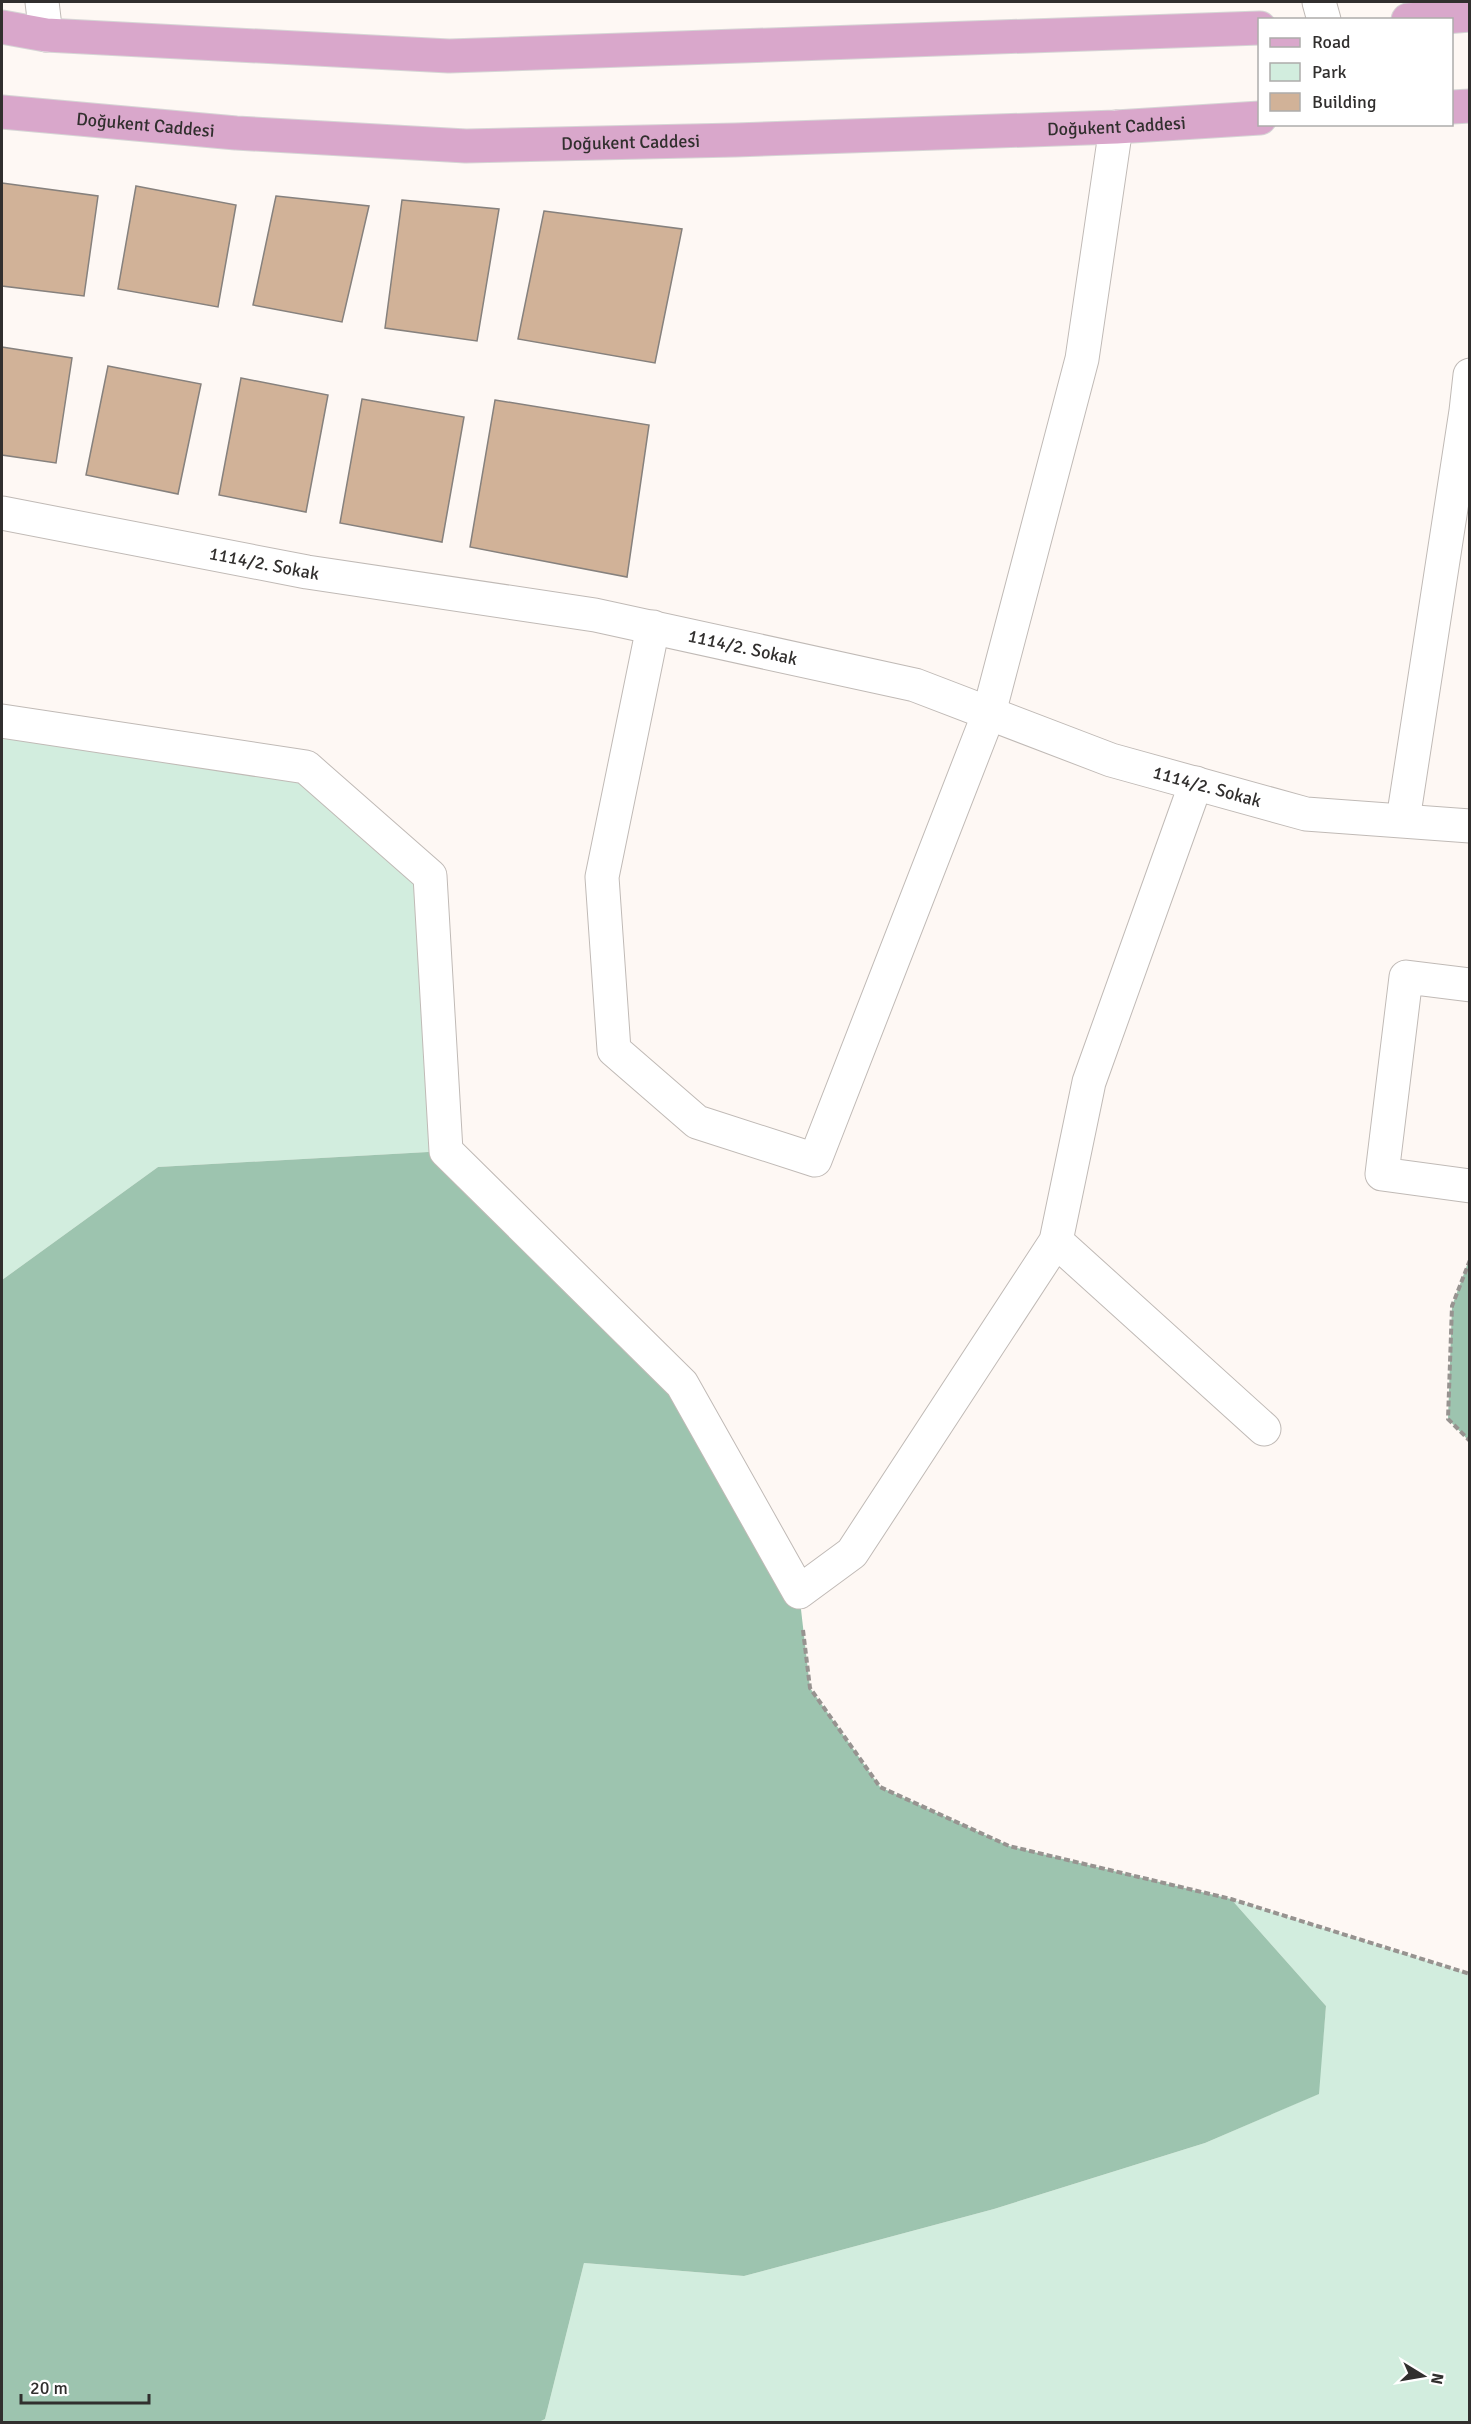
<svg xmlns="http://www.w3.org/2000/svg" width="1471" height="2424" font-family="Signika,sans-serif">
	<rect width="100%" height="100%" fill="#fef8f4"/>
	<path fill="#d2edde" d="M 2,721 L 306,767 L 430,876 L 446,1151 L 158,1167 L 2,1280 Z
		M 1231,1899 L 1469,1974 L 1469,2422 L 539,2422 L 545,2419 L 584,2263 L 744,2276 L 994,2209 L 1205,2143 L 1318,2094 L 1326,2006 Z"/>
	<path fill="#9dc4af" d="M 446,1151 L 682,1384 L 799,1592 L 810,1688 L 880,1787 L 1009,1846 L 1231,1899 L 1326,2006 L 1319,2094 L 1205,2143 L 994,2209 L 744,2276 L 584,2263 L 545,2419 L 539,2422 L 2,2422 L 2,1280 L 158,1167 Z
		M 1469,1260 L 1469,1441 L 1448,1419 L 1452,1306 Z"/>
	<path fill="#d1b298" stroke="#86817d" stroke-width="1.5" d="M 2,183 L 98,196 L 84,296 L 2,286 Z
		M 136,186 L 236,205 L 218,307 L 118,289 Z
		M 276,196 L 369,206 L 342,322 L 253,305 Z
		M 402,200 L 499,209 L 477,341 L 385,328 Z
		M 544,211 L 682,229 L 655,363 L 518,339 Z
		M 2,347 L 72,358 L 56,463 L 2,455 Z
		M 108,366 L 201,384 L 178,494 L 86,475 Z
		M 241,378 L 328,395 L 306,512 L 219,495 Z
		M 362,399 L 464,417 L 442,542 L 340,523 Z
		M 495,400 L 649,425 L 627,577 L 470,547 Z"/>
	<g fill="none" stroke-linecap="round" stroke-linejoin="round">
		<g stroke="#c0bab6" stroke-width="35">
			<g id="street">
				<path d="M 42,2 L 46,35"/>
				<path d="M 1319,2 L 1324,20"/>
				<path id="s1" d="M 2,513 L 307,572 L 595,615 L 915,685 L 1111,760 L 1306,814 L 1470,826"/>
				<path d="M 653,627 L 602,877 L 614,1050 L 697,1122 L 815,1160 L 989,713 L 1082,359 L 1116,127"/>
				<path d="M 2,721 L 306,767 L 430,876 L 446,1151 L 682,1384 L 799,1592 L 852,1553 L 1056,1241 L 1089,1082 L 1196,783"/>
				<path d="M 1403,820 L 1466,411 L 1470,375"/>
				<path d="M 1470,985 L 1406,977 L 1382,1174 L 1470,1186"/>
				<path d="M 1056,1241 L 1264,1429"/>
			</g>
		</g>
		<g stroke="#d6d5d5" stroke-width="35">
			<g id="primary">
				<path d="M 1408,20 L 1470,15"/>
				<path d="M 2,27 L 46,35 L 449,56 L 1260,28"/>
				<path d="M 1452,107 L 1470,106"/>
				<path id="s2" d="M 2,112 L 236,133 L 466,146 L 735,140 L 1116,127 L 1260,118"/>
			</g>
		</g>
		<path stroke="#979390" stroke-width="4" stroke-dasharray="6 3" stroke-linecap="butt" d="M 1470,1260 L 1452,1306 L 1448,1419 L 1470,1441
			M 803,1630 L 810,1688 L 880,1787 L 1009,1846 L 1231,1899 L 1470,1974"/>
		<use href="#street" stroke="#fff" stroke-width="33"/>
		<use href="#primary" stroke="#d9a7cb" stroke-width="33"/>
	</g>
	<g text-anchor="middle" stroke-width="5" stroke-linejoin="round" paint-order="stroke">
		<g font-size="18" fill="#312f2e" stroke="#fff">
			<text dy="6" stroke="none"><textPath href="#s2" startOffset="144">Doğukent Caddesi</textPath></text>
			<text dy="6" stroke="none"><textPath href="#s2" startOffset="1116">Doğukent Caddesi</textPath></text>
			<text dy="6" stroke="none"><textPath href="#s2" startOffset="630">Doğukent Caddesi</textPath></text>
			<text dy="6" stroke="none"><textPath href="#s1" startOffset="267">1114/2. Sokak</textPath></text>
			<text dy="6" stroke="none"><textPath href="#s1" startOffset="753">1114/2. Sokak</textPath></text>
			<text dy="6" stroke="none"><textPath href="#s1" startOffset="1239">1114/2. Sokak</textPath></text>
		</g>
	</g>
	<rect width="1471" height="2424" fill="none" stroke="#312f2e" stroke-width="6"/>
	<rect x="1258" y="18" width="195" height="108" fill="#ffffff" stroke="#adacab" stroke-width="1.5"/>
	<rect x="1270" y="38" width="30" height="9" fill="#d9a7cb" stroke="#adacab" stroke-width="1.5"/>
	<text x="1312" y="48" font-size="18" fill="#312f2e">Road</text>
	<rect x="1270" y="63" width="30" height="18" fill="#d2edde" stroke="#adacab" stroke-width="1.5"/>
	<text x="1312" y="78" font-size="18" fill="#312f2e">Park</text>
	<rect x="1270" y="93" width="30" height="18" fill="#d1b298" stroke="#adacab" stroke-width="1.5"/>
	<text x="1312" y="108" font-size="18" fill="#312f2e">Building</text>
	<g transform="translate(1423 2376) rotate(101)" stroke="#ffffff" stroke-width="4.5" paint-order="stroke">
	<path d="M0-4.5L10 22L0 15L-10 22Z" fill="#312f2e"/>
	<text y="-9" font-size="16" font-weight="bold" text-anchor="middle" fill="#312f2e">N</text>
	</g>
	<path d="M21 2394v9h128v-9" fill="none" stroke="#312f2e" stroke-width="3"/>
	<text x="30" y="2394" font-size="18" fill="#312f2e" stroke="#ffffff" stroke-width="4.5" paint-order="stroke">20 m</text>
</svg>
